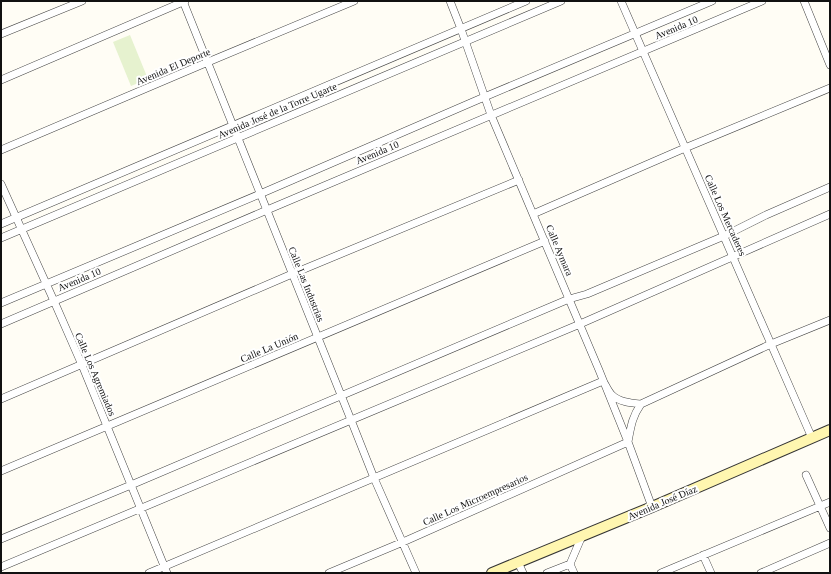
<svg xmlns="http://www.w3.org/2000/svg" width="831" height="574" font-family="'Times New Roman',serif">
	<rect width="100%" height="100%" fill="#fffdf5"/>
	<path fill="#e6f2cf" d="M 130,35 L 148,79 L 131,86 L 113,42 Z"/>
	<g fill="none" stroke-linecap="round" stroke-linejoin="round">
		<g stroke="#444" stroke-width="8">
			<path id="street" d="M 183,1 L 351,420 L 374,478 L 416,573
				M 450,1 L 461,29 L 491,115 L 599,370 L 628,442 L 652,507
				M 621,1 L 812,438
				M 804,1 L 830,65
				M 1,34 L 82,1
				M 1,80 L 185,1
				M 1,150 L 208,62 L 354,1
				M 1,184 L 54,301 L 82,365 L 167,573
				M 533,214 L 685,148 L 830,88
				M 1,224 L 526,1
				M 1,238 L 561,1
				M 1,303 L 260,194 L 482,98 L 712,1
				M 1,324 L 267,210 L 762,1
				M 1,399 L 292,274 L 519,180
				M 1,471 L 545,241
				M 806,475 L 830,528
				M 1,539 L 131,485 L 569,299 L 587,294 L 724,236 L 766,215 L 830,187
				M 703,555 L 711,573
				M 518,562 L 523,573
				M 1,567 L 580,324 L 830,214
				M 149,573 L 603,381 C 606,385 608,391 612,395 C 619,402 631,403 641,404
				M 329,573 L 403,542 L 628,442 C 631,426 632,417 641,404 L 771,344 L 830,320
				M 547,573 L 570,564
				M 574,573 L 570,564 L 582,536
				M 661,573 L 830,502
				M 761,573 L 830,543"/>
		</g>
		<g stroke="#333" stroke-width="12">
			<path id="secondary" d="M 492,573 L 652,507 L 830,430"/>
		</g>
		<use href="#street" stroke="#fff" stroke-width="7"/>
		<use href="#secondary" stroke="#fff6b0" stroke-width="10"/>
	</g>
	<g text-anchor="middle" stroke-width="4" stroke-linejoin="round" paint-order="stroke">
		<g font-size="10" fill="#111" stroke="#fff">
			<text transform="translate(676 27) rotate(-23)" y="4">Avenida 10</text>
			<text transform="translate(173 66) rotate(-23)" y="4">Avenida El Deporte</text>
			<text transform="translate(277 110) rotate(-23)" y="4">Avenida José de la Torre Ugarte</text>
			<text transform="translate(377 152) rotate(-23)" y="4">Avenida 10</text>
			<text transform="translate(726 215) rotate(66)" y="4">Calle Los Mercaderes</text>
			<text transform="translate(560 250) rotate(67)" y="4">Calle Aymara</text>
			<text transform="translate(79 279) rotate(-23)" y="4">Avenida 10</text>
			<text transform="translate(307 284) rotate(68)" y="4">Calle Las Industrias</text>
			<text transform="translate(269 347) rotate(-23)" y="4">Calle La Unión</text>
			<text transform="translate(96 374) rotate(67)" y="4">Calle Los Agremiados</text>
			<text transform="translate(475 499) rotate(-24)" y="4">Calle Los Microempresarios</text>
			<text transform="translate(662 502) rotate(-23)" y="4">Avenida José Díaz</text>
		</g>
	</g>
	<rect width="831" height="574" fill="none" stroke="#111111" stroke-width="4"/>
</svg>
